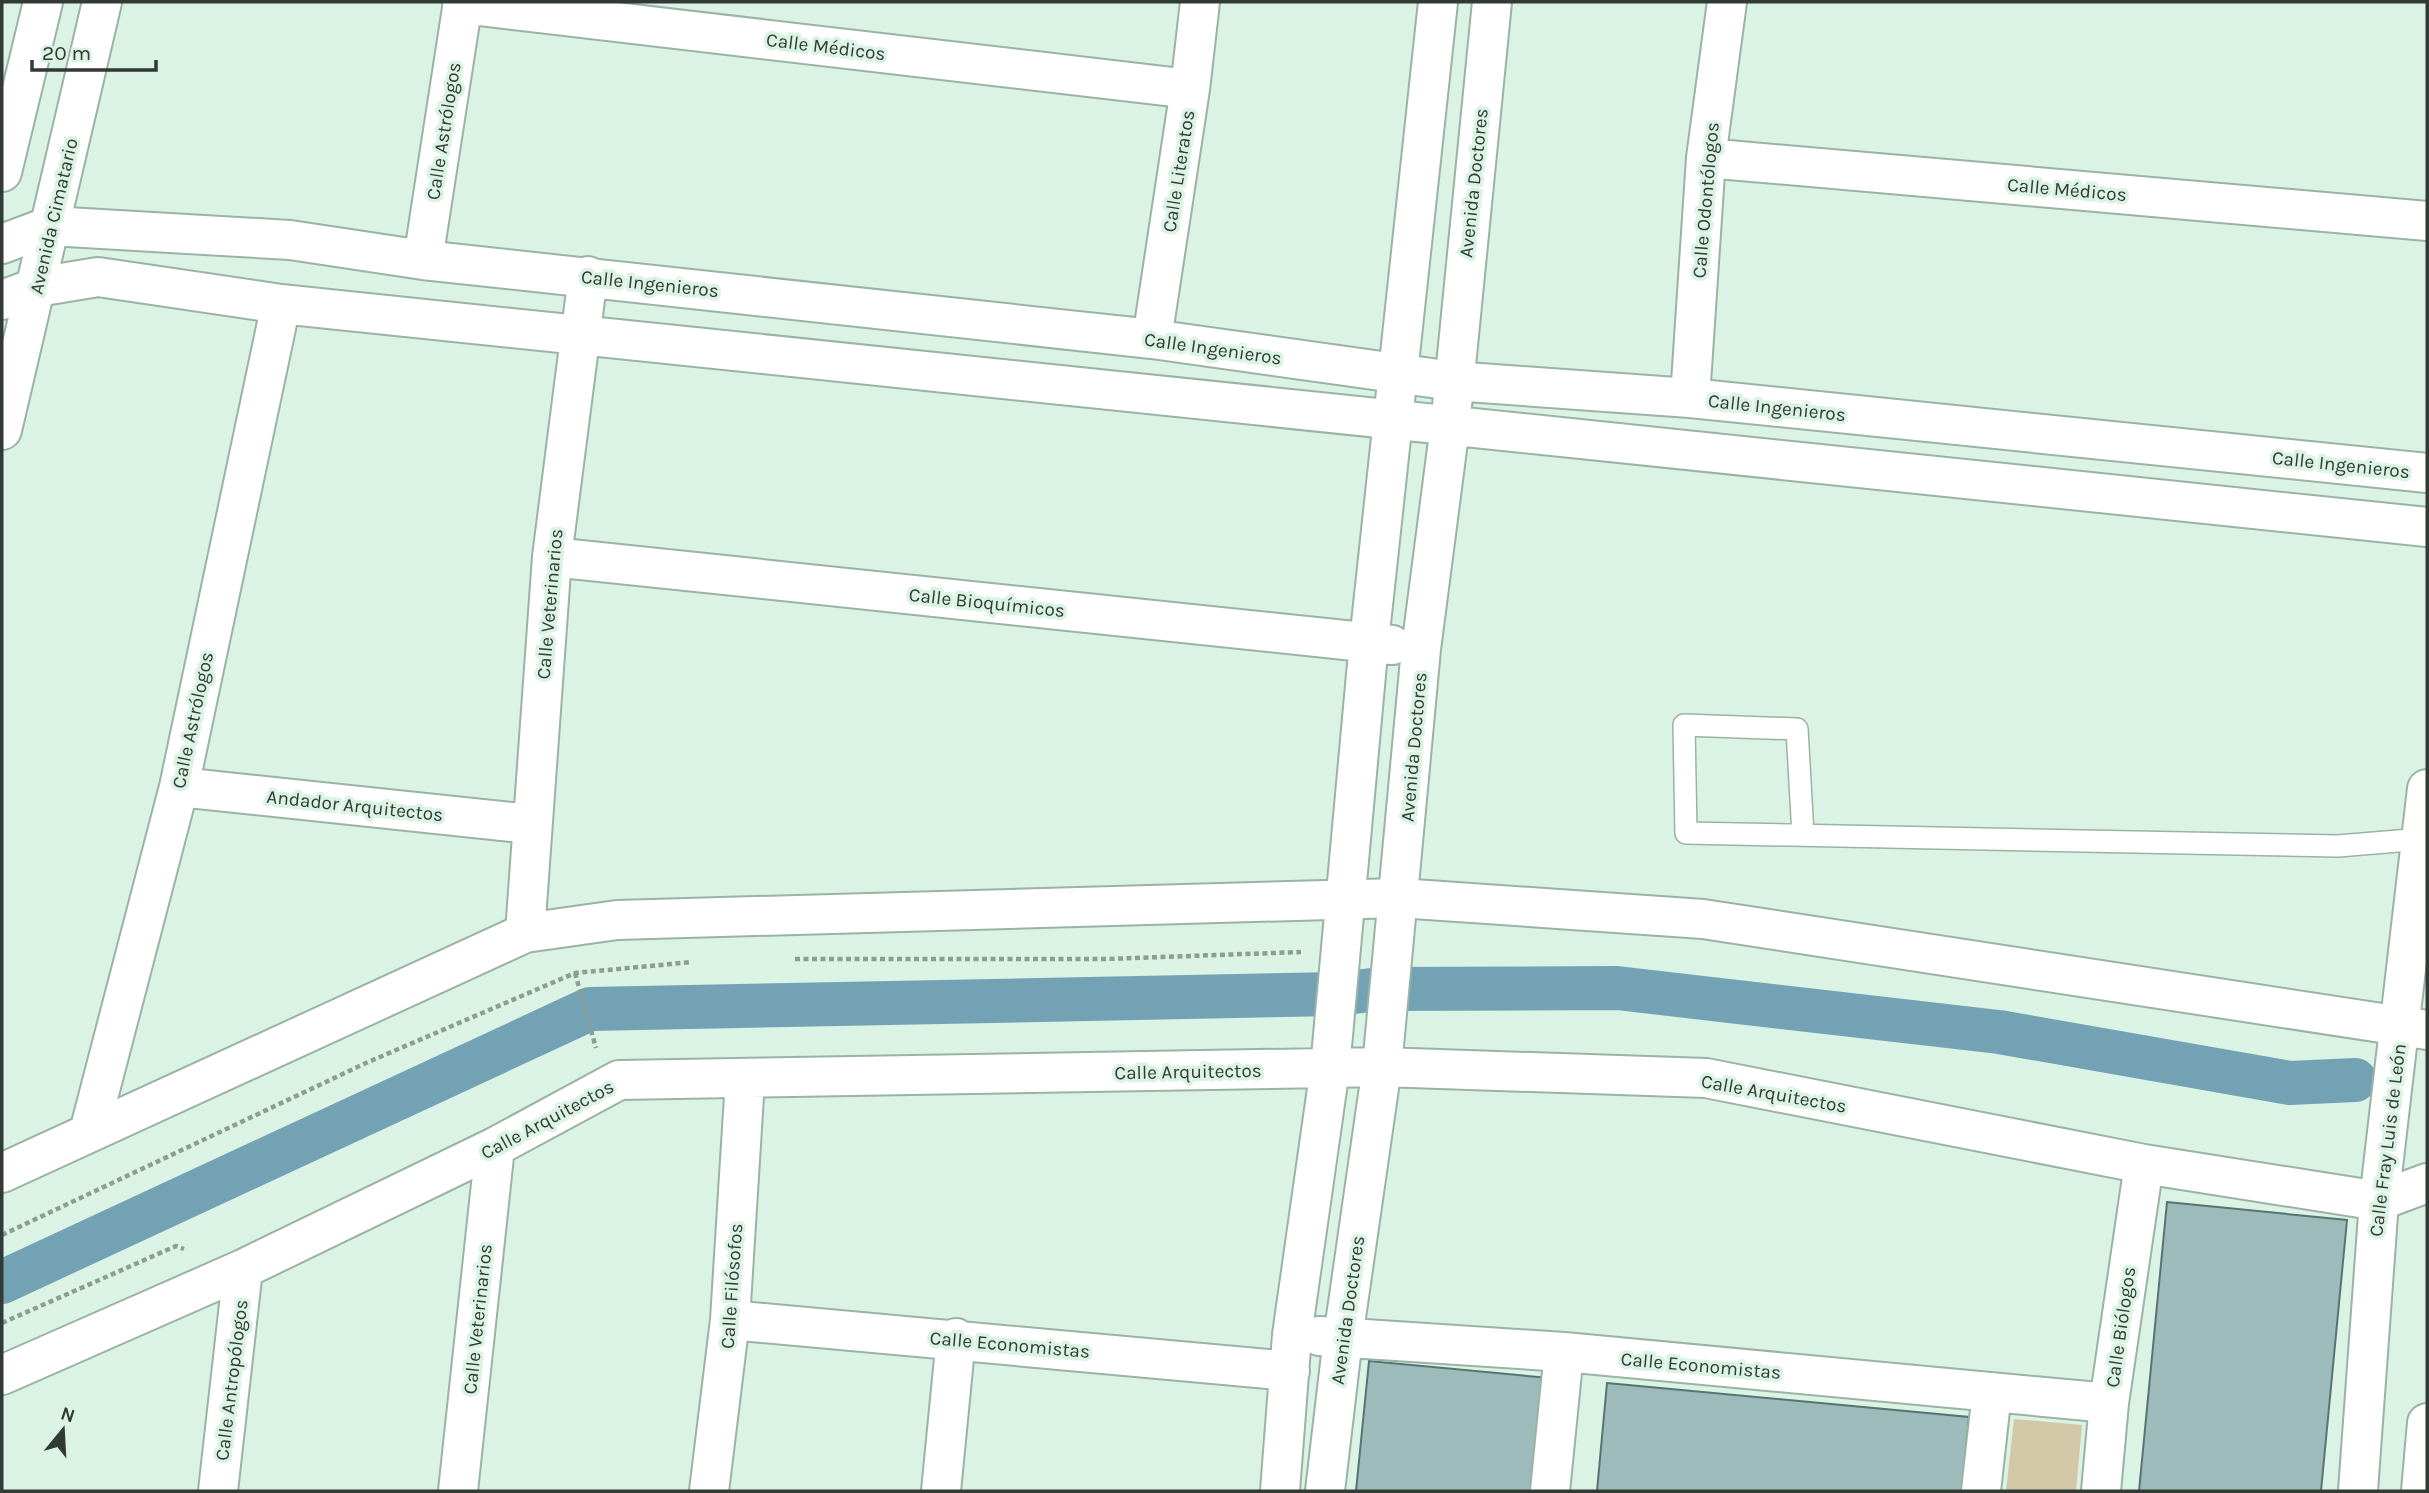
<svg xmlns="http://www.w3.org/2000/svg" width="2429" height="1493" font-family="Karla,sans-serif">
	<rect width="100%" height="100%" fill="#dbf3e4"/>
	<path fill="#d2c8a8" d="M 2014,1419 L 2082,1425 L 2076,1491 L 2006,1491 Z"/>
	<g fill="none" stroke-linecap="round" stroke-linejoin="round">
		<path stroke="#74a2b5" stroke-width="44" d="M 2,1282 L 590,1009 L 1337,994 L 1380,989 L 1617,988 L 1999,1032 L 2290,1083 L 2355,1080"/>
	</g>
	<path fill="#9dbbba" stroke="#577472" stroke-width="2" d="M 2167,1202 L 2347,1220 L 2321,1491 L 2139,1491 Z
		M 1369,1361 L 1549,1378 L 1538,1491 L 1356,1491 Z
		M 1607,1383 L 1969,1417 L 1962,1491 L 1597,1491 Z"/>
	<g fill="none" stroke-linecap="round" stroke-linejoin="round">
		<g stroke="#9bb3a4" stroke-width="24">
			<path id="lane" d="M 1803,835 L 1797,729 L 1684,725 L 1686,833 L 2338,846 L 2422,839"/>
		</g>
		<g stroke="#9bb3a4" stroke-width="42">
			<path id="street" d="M 462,4 L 1190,89
				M 1706,158 L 2427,221
				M 2,244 L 50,226 L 290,240 L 423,260 L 1152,339 L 1453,381 L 1690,398 L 2427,473
				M 423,260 L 463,2
				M 2,300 L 37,287 L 98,277 L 281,304 L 2427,527
				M 1152,339 L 1190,89 L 1200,2
				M 1690,398 L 1706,158 L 1727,2
				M 552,557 L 1392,645
				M 179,787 L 531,824
				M 525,933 L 552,557 L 588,276
				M 89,1132 L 179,787 L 281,304
				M 730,1320 L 1290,1371
				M 1319,1336 L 1564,1352 L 2109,1403
				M 2,1375 L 243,1269 L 495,1147 L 619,1080 L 1382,1067 L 1706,1078 L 2144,1164 L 2379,1201 L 2358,1491
				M 218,1491 L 243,1269
				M 458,1491 L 495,1147
				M 709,1491 L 730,1320 L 745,1080
				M 941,1491 L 956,1338
				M 1280,1491 L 1292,1335 L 1330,1068 L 1369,642 L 1438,2
				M 1325,1491 L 1343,1338 L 1382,1067 L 1421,649 L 1450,426 L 1492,2
				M 1550,1491 L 1564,1352
				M 1981,1491 L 1992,1392
				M 2101,1491 L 2109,1403 L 2144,1164"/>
		</g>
		<g stroke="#9bb3a4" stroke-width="42">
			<path id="secondary" d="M 2,172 L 43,2
				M 2,430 L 102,2
				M 2427,789 L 2379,1201 L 2427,1183
				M 2,1173 L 525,933 L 617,920 L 1399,898 L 1703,919 L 2427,1030
				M 2421,1491 L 2427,1423"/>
		</g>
		<path stroke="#8c9d92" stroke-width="4.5" stroke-dasharray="5 3.5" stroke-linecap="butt" d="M 795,959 L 1106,959 L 1301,952
			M 575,973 L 596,1048
			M 2,1235 L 366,1063 L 575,973 L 692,962
			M 2,1323 L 176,1246 L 184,1249"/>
		<use href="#lane" stroke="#fff" stroke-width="21"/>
		<use href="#street" stroke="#fff" stroke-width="38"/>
		<use href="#secondary" stroke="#fff" stroke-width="38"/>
	</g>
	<g text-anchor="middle" stroke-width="7" stroke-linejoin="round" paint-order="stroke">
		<g font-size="19" fill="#313a34" stroke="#dbf3e4">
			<text transform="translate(826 46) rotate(7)" y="7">Calle Médicos</text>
			<text transform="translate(443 131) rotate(-81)" y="7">Calle Astrólogos</text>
			<text transform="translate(1178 171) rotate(-81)" y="7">Calle Literatos</text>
			<text transform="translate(1473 183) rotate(-84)" y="7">Avenida Doctores</text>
			<text transform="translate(2067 189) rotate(5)" y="7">Calle Médicos</text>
			<text transform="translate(1705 200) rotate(-85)" y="7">Calle Odontólogos</text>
			<text transform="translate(53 216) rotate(-77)" y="7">Avenida Cimatario</text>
			<text transform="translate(650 283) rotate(6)" y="7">Calle Ingenieros</text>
			<text transform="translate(1213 348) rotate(8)" y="7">Calle Ingenieros</text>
			<text transform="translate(1777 407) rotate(6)" y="7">Calle Ingenieros</text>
			<text transform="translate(2341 464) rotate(6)" y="7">Calle Ingenieros</text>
			<text transform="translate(987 602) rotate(6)" y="7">Calle Bioquímicos</text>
			<text transform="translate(549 604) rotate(-85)" y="7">Calle Veterinarios</text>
			<text transform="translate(192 720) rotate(-78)" y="7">Calle Astrólogos</text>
			<text transform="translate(1413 747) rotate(-85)" y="7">Avenida Doctores</text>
			<text transform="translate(355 805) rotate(6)" y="7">Andador Arquitectos</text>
			<text transform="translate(1188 1071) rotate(-1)" y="7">Calle Arquitectos</text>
			<text transform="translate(1774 1093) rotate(10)" y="7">Calle Arquitectos</text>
			<text transform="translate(547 1119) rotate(-28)" y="7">Calle Arquitectos</text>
			<text transform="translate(2387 1140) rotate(-83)" y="7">Calle Fray Luis de León</text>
			<text transform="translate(731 1286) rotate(-86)" y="7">Calle Filósofos</text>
			<text transform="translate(1347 1310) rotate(-82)" y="7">Avenida Doctores</text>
			<text transform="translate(477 1319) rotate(-84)" y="7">Calle Veterinarios</text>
			<text transform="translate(2120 1327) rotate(-82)" y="7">Calle Biólogos</text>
			<text transform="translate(1010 1344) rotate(5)" y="7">Calle Economistas</text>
			<text transform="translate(1701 1365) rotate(5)" y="7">Calle Economistas</text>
			<text transform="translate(231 1380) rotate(-83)" y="7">Calle Antropólogos</text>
		</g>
	</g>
	<rect width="2429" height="1493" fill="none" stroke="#313a34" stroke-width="7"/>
	<g transform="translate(63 1430) rotate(18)" stroke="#dbf3e4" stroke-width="5" paint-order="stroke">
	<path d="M0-5L12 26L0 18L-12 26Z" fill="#313a34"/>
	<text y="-10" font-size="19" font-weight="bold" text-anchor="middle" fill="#313a34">N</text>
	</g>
	<path d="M32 60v10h124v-10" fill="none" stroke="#313a34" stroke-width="3.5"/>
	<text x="42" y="60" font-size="21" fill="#313a34" stroke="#dbf3e4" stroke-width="5" paint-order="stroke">20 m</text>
</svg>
